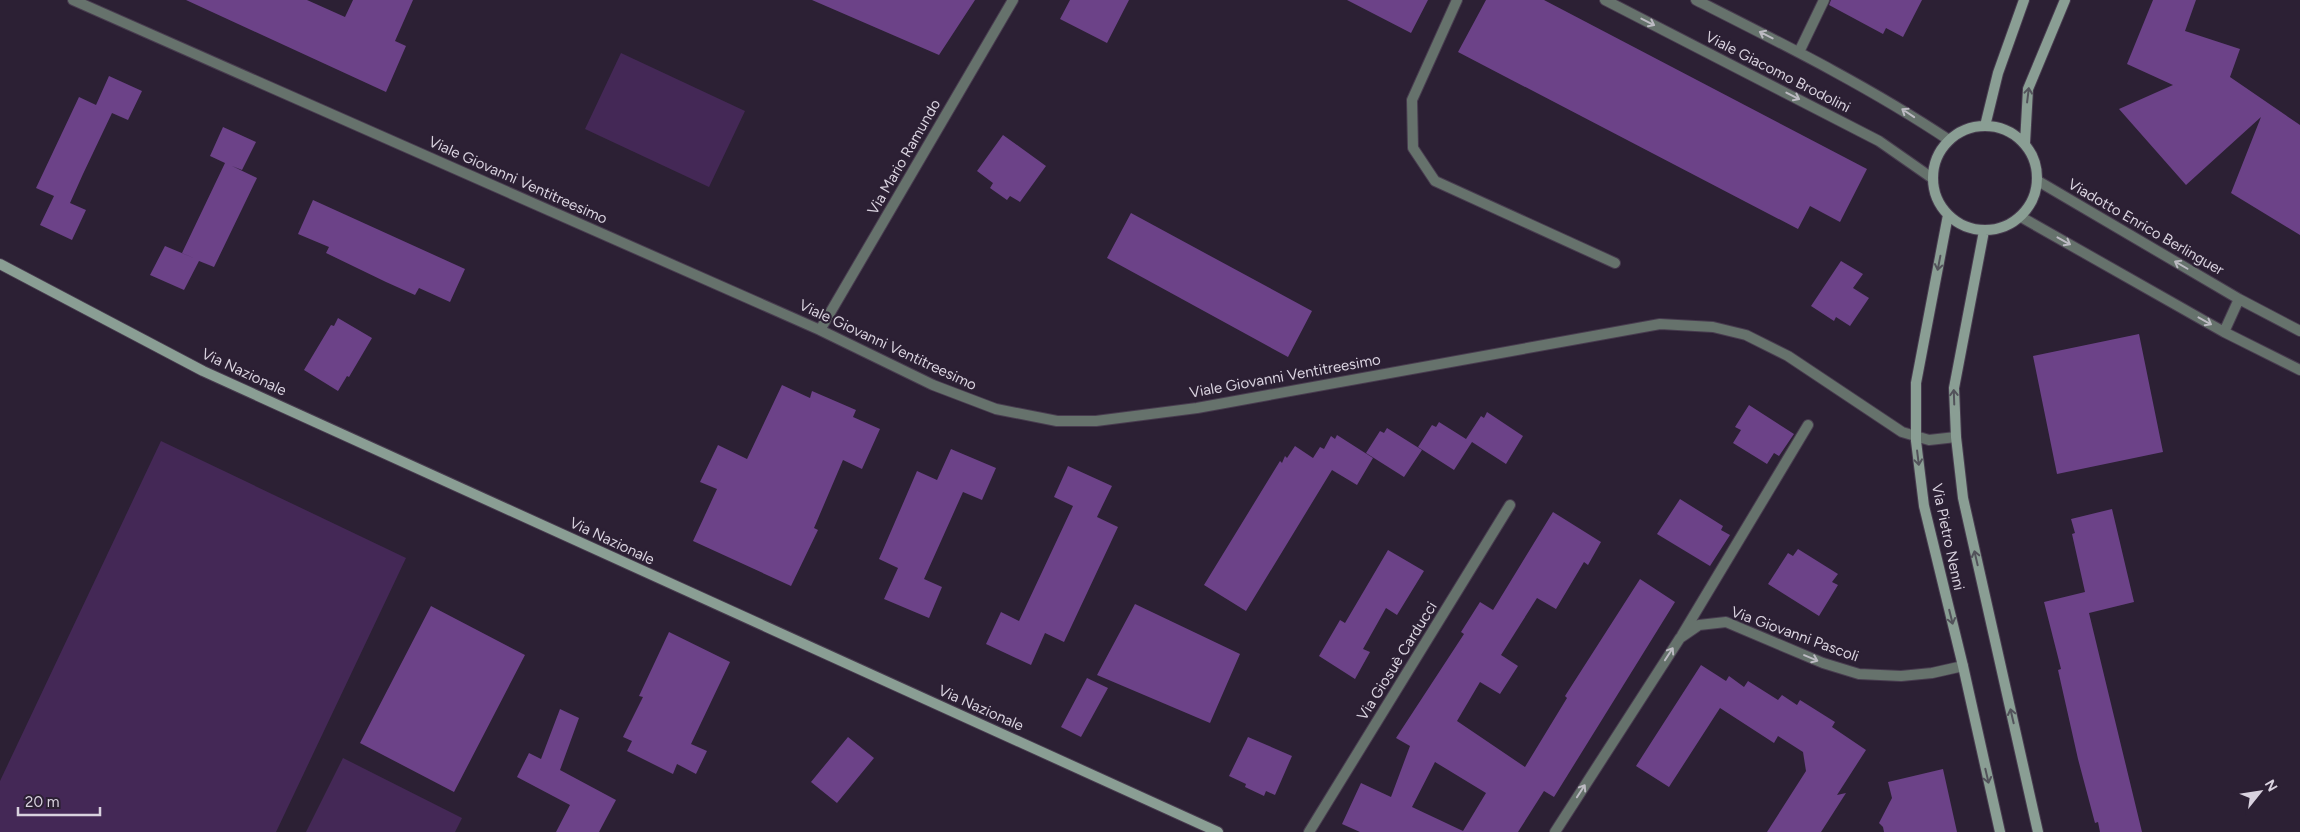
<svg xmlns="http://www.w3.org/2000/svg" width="2300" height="832" font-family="Figtree,sans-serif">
	<rect width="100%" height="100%" fill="#2c2034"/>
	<path fill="#442856" d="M 621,53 L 745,111 L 709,187 L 585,129 Z
		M 161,441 L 406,558 L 276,832 L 0,832 L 0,781 Z
		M 343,758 L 462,818 L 455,832 L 306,832 Z"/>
	<path fill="#6c4288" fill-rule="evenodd" d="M 186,0 L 307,0 L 345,17 L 353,0 L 413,0 L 395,41 L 406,46 L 386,92 Z
		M 812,0 L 975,0 L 939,55 Z
		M 1070,0 L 1129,0 L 1107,43 L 1060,19 Z
		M 1347,0 L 1428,0 L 1411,33 Z
		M 1486,0 L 1544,0 L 1867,169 L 1840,222 L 1810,206 L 1798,229 L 1458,52 Z
		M 1831,0 L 1922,0 L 1903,37 L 1886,28 L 1883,34 L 1829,5 Z
		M 2153,0 L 2196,0 L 2185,31 L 2240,49 L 2230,77 L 2300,125 L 2300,235 L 2231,193 L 2261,117 L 2186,185 L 2119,109 L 2173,85 L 2127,64 Z
		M 109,76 L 142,91 L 128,120 L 112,113 L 83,174 L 70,203 L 86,210 L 72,240 L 40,225 L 54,196 L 36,188 L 79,97 L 96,105 Z
		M 223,127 L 256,142 L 242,170 L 232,166 L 257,178 L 214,267 L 199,261 L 184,290 L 150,275 L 165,246 L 196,259 L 182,253 L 225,163 L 210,156 Z
		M 1003,135 L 1046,166 L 1020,202 L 1010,196 L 1007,200 L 990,188 L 993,183 L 977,171 Z
		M 313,200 L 465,269 L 450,302 L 419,288 L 415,295 L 386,282 L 326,253 L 329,247 L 298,234 Z
		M 1131,213 L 1312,311 L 1288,357 L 1107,258 Z
		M 1841,261 L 1863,274 L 1853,288 L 1869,298 L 1850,326 L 1836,317 L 1834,321 L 1811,306 Z
		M 338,318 L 372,338 L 349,377 L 347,376 L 338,391 L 304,370 L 331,325 L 334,326 Z
		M 2139,334 L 2163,452 L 2057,474 L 2033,356 Z
		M 782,385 L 810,398 L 812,391 L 856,410 L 853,417 L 880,429 L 862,469 L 843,460 L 814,528 L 818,530 L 791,586 L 693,541 L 717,489 L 700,482 L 718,445 L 747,459 Z
		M 1749,405 L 1794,434 L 1779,456 L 1774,453 L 1767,464 L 1733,443 L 1741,430 L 1735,427 Z
		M 1487,412 L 1523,436 L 1506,464 L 1472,442 L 1454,470 L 1418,447 L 1432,425 L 1436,427 L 1439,422 L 1466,439 L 1481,416 L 1484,418 Z
		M 1387,428 L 1422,450 L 1404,477 L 1366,453 L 1380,431 L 1384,433 Z
		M 1337,435 L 1373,458 L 1357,485 L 1332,470 L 1246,611 L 1204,585 L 1280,461 L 1282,463 L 1285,456 L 1287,458 L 1295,446 L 1313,458 L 1320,447 L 1324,449 L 1331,436 L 1335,439 Z
		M 951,449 L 996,468 L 982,500 L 963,492 L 924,579 L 942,587 L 929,618 L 884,599 L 898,568 L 879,559 L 917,471 L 937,480 Z
		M 1068,466 L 1112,486 L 1097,517 L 1118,527 L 1064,642 L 1045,633 L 1031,665 L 986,644 L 1001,612 L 1019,621 L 1073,506 L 1054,497 Z
		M 1680,499 L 1723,526 L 1721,530 L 1730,535 L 1710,566 L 1657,534 Z
		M 2112,509 L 2134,602 L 2089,613 L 2142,832 L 2100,832 L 2098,822 L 2095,823 L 2078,759 L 2058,670 L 2061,669 L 2044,602 L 2085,592 L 2072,534 L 2075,533 L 2071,519 Z
		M 1553,512 L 1601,542 L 1588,565 L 1584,562 L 1556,609 L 1537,598 L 1501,655 L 1518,666 L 1500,694 L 1480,682 L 1457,721 L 1525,767 L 1567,698 L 1565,696 L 1640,579 L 1675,602 L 1554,797 L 1544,791 L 1518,832 L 1360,832 L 1342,824 L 1361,783 L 1391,797 L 1410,746 L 1396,738 L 1464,634 L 1461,632 L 1480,602 L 1493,610 ZM 1435,762 L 1486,793 L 1463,831 L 1412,807 Z
		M 1798,549 L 1838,574 L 1832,582 L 1838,585 L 1819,616 L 1768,584 L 1788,553 L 1793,556 Z
		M 1388,550 L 1424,571 L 1397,615 L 1386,608 L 1363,649 L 1370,652 L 1355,679 L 1319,656 L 1340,620 L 1345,623 Z
		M 1135,604 L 1240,654 L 1210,723 L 1097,675 Z
		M 431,606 L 525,655 L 454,792 L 360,743 Z
		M 669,632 L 730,662 L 691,744 L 707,751 L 696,774 L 677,764 L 673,774 L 627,751 L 632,741 L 623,737 L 643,697 L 639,696 Z
		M 1701,665 L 1726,681 L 1729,676 L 1744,687 L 1748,681 L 1778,700 L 1782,695 L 1797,705 L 1800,700 L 1835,722 L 1832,727 L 1866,750 L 1837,795 L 1846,793 L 1821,832 L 1767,832 L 1806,771 L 1803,752 L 1778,736 L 1774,743 L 1720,708 L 1669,787 L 1636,766 Z
		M 1087,678 L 1108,688 L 1081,737 L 1061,727 Z
		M 560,709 L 579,718 L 560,770 L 616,800 L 599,832 L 556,832 L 570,805 L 517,777 L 529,753 L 541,759 Z
		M 848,737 L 874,758 L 837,803 L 811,782 Z
		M 1248,737 L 1292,756 L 1275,795 L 1266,791 L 1264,796 L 1245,787 L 1246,784 L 1229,776 Z
		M 1943,769 L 1957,832 L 1884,832 L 1883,827 L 1879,823 L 1892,798 L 1888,782 Z"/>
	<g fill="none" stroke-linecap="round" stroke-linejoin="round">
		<g stroke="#483c4f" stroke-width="12">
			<path id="street" d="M 73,0 L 820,330 L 933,385 L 996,409 L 1057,421 L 1096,421 L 1197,408 L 1660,324 L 1713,327 L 1746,335 L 1788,356 L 1902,432 L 1929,440 L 1956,437
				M 1457,0 L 1412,100 L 1413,148 L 1435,181 L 1615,263
				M 1605,0 L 1879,141 L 1932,178
				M 1696,0 C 1783,44 1868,86 1949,140
				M 1799,52 L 1824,0
				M 2038,181 L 2239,299 L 2300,331
				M 2021,217 L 2224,332 L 2300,370
				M 820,330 L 1013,0
				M 2224,332 L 2239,299
				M 1682,635 L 1808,425
				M 1309,832 L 1510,505
				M 1555,832 L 1680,638 L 1699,625 L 1726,622 L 1823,663 L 1859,674 L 1901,676 L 1932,673 L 1963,666"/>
		</g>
		<g stroke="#483c4f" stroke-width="12">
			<path id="secondary" d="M1933 178a52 52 0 1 1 104 0a52 52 0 1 1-104 0Z
				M 1985,126 L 1998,73 L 2024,0
				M 2025,143 L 2028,89 L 2065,0
				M 1948,215 L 1916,383 L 1916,441 L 1924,506 L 1963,666 L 2000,832
				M 1984,231 L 1954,388 L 1956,437 L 1963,498 L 2038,832
				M 0,264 L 203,371 L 1218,832"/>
		</g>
		<use href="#street" stroke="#66726c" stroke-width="10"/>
		<use href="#secondary" stroke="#8a9e94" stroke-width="10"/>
	</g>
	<defs><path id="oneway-shaft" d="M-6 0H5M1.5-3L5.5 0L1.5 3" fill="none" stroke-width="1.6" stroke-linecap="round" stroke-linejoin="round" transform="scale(1.25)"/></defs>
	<g stroke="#bcbac2">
		<use href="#oneway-shaft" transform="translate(1648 22) rotate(27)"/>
		<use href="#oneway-shaft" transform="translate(1766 35) rotate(-153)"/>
		<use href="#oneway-shaft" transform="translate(1793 96) rotate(27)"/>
		<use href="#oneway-shaft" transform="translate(1908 113) rotate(-146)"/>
		<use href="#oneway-shaft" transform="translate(2064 241) rotate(29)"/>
		<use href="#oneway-shaft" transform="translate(2181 265) rotate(-150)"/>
		<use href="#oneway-shaft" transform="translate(2205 321) rotate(29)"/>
		<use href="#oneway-shaft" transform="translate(1669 654) rotate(-57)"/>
		<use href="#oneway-shaft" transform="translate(1811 658) rotate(23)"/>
		<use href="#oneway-shaft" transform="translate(1581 791) rotate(-57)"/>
	</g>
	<g stroke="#52525a">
		<use href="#oneway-shaft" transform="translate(2028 95) rotate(-83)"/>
		<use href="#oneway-shaft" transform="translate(1939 263) rotate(101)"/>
		<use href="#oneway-shaft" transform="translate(1954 397) rotate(-92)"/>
		<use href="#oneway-shaft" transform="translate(1918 458) rotate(83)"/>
		<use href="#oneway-shaft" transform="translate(1976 558) rotate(-103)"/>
		<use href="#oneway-shaft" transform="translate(1951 617) rotate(76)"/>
		<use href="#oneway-shaft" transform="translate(2012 716) rotate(-103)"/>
		<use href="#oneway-shaft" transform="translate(1987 776) rotate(77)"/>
	</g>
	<g text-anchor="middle" stroke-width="4.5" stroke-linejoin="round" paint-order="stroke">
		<g font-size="15" fill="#d9d2df" stroke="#2c2034">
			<text transform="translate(1778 72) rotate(27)" y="5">Viale Giacomo Brodolini</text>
			<text transform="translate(904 157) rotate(-60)" y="5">Via Mario Ramundo</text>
			<text transform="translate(518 180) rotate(24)" y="5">Viale Giovanni Ventitreesimo</text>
			<text transform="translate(2146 227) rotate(30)" y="5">Viadotto Enrico Berlinguer</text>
			<text transform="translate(888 345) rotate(25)" y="5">Viale Giovanni Ventitreesimo</text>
			<text transform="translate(244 372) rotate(25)" y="5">Via Nazionale</text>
			<text transform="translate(1285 376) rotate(-10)" y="5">Viale Giovanni Ventitreesimo</text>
			<text transform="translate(1948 537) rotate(78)" y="5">Via Pietro Nenni</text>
			<text transform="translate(612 541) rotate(25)" y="5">Via Nazionale</text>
			<text transform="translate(1795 634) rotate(20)" y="5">Via Giovanni Pascoli</text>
			<text transform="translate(1397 661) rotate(-58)" y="5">Via Giosuè Carducci</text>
			<text transform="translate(981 708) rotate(24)" y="5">Via Nazionale</text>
		</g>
	</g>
	<g transform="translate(2260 792) rotate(60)" stroke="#2c2034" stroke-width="4" paint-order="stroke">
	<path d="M0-4L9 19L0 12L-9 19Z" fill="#d9d2df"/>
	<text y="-8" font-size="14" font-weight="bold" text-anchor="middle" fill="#d9d2df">N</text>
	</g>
	<path d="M18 807v8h82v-8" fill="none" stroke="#d9d2df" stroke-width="2.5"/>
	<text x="25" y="807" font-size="15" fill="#d9d2df" stroke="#2c2034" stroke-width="4" paint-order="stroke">20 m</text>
</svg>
